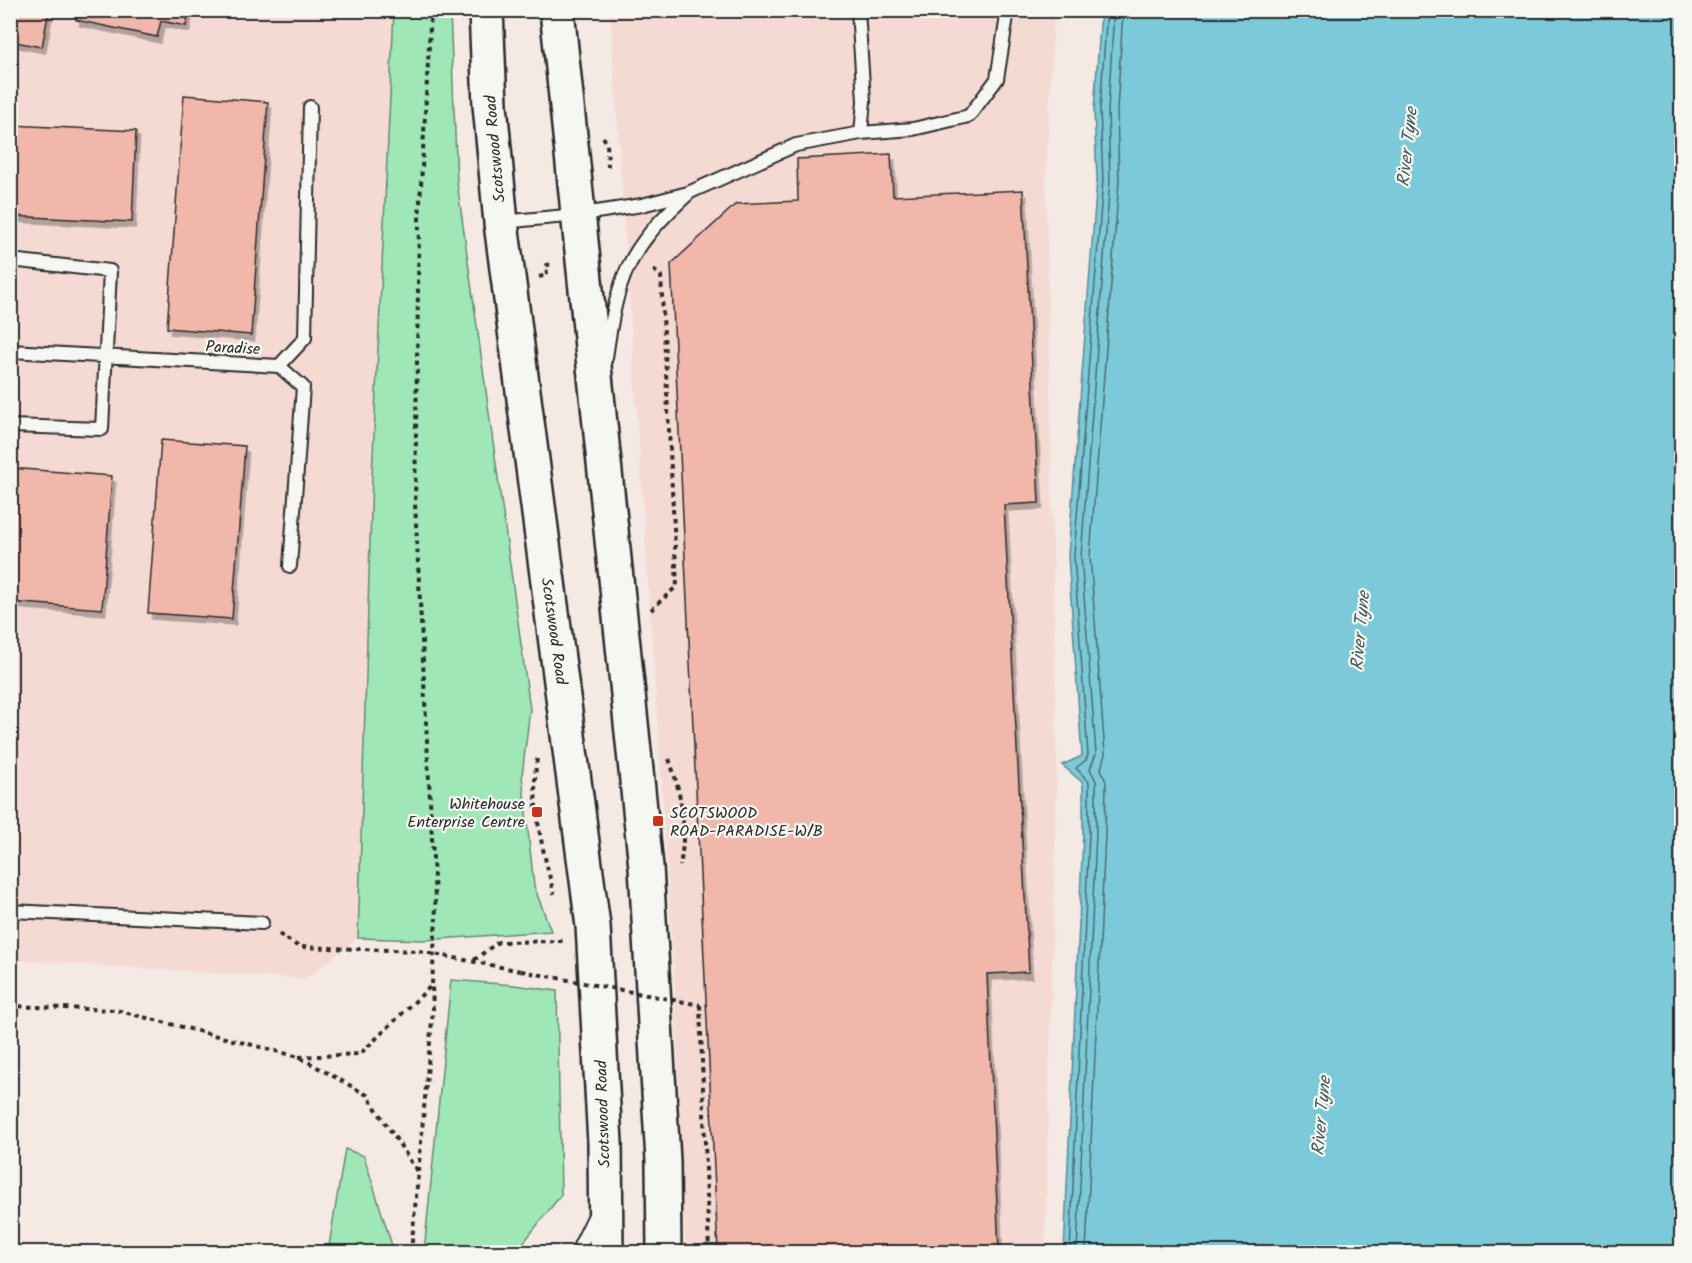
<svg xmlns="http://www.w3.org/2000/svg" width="1692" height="1263" font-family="Kalam,sans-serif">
	<defs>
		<filter id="shadow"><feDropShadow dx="3.5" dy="6" stdDeviation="0" flood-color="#0004"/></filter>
	</defs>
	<rect width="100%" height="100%" fill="#f5e9e4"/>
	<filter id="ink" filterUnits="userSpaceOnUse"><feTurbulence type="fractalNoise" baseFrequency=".0167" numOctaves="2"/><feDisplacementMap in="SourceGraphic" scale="12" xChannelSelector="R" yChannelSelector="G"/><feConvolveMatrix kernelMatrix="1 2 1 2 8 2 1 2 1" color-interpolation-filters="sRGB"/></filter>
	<g filter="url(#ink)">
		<path fill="#f4dad3" d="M 11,11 L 394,11 L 372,476 L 358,938 L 305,979 L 11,960 Z
			M 610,11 L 1054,11 L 1046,178 L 1057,764 L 1045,1252 L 685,1252 L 674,971 Z"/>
		<path fill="#9fe7b6" stroke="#658970" stroke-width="1.5" d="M 394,11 L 450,11 L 457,182 L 530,709 L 522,776 L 534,886 L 551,931 L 424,940 L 358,938 L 372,476 Z
			M 451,980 L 514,985 L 557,991 L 561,1195 L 516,1252 L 424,1252 Z
			M 345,1149 L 364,1156 L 394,1252 L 328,1252 Z"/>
		<path fill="#7bcad9" stroke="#5b8a93" stroke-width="1.5" d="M 1101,11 L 1681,11 L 1681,1252 L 1064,1252 L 1083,834 L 1083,783 L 1062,765 L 1082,756 L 1068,556 L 1097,179 L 1094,110 Z"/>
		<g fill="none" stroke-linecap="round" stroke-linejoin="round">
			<path stroke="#4b6b71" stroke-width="1.5" d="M 1070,1252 L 1089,834 L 1089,782 L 1076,768 L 1086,760 L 1088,755 L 1074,556 L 1103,179 L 1100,110 L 1107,10
				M 1077,1252 L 1096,834 L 1096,781 L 1090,769 L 1096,754 L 1081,556 L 1110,180 L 1108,110 L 1114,10
				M 1086,1252 L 1105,834 L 1106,782 L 1101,769 L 1105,754 L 1090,556 L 1119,181 L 1117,110 L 1123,10"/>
		</g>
		<path fill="#f1b7ab" stroke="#2b2b2b" stroke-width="1.5" filter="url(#shadow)" d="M 10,10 L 49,10 L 42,47 L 10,41 Z
			M 78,10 L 189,10 L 186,26 L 161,21 L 157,37 L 76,20 Z
			M 184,95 L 268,102 L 251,335 L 167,328 Z
			M 10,125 L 136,131 L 132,222 L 10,216 Z
			M 891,154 L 893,196 L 1023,190 L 1039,503 L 1004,505 L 1029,972 L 987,974 L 999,1252 L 718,1252 L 671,264 L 736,204 L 798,201 L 797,159 Z
			M 161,440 L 245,446 L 232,619 L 148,613 Z
			M 10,468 L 112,476 L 102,609 L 10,602 Z"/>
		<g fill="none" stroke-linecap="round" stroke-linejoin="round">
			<g stroke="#2b2b2b" stroke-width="16">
				<path id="lane" d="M 861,133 L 913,129 L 969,116 L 997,79 L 1008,10
					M 502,222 L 577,215 L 642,205 L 688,193 L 796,145 L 861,133 L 864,101 L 858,10
					M 10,260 L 110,271 L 102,429 L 10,426
					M 10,351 L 279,366 L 303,387 L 290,566
					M 606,358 C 617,278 627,249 688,194
					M 279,366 L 305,338 L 310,107
					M 10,911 L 262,923
					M 577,1252 L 596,1213"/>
			</g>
			<g stroke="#2b2b2b" stroke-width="38">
				<path id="primary" d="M 486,10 L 490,105 L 501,223 L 593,926 L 605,1143 L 606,1252
					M 557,10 L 646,867 L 663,1161 L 664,1252"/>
			</g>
			<path stroke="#2b2b2b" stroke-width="4" stroke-dasharray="4.5 4.5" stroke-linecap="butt" d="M 431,10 L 419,220 L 415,503 L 436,918
				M 603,137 L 607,143 L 608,167
				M 539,277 L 547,275 L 546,265 L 553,264
				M 651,610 L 677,586 L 661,276 L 651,268
				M 537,759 C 530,804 543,850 554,894
				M 669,759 C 682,794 687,829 680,866
				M 279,934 L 299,947 L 419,951 L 521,971
				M 474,960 L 498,942 L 563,941
				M 700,1005 L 709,1252
				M 10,1006 L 116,1010 L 299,1057 L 367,1095 L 419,1174
				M 299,1057 L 360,1054 L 432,985
				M 411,1252 L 433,1009 L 432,984"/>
			<use href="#lane" stroke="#f6f6f2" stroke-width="12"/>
			<use href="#primary" stroke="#f6f6f2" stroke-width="33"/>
			<path stroke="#2b2b2b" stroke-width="4" stroke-dasharray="4.5 4.5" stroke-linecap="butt" d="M 521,971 L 700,1005
				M 432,984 L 436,918"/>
		</g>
	</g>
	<g fill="#c8321e" stroke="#f6f6f2" stroke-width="2">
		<rect x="531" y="806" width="12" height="12" rx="3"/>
		<rect x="652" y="815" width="12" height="12" rx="3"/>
	</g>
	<g text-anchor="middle" stroke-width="4.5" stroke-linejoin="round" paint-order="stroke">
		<g font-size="16" fill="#2b2b2b" stroke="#f6f6f2">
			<text transform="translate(494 149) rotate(-95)" y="6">Scotswood Road</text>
			<text transform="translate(233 347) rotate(3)" y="6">Paradise</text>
			<text transform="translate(555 631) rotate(82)" y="6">Scotswood Road</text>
			<text transform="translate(602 1114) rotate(-92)" y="6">Scotswood Road</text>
		</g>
		<g font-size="16" fill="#2b2b2b" stroke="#f6f6f2" text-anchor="end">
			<text x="525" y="809">Whitehouse<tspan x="525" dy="18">Enterprise Centre</tspan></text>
			<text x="670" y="818" text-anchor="start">SCOTSWOOD<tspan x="670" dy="18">ROAD-PARADISE-W/B</tspan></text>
		</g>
		<g font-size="18" font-style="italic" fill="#435b5f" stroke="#f6f6f2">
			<text transform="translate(1407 147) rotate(-84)" y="6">River Tyne</text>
			<text transform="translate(1360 631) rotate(-85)" y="6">River Tyne</text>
			<text transform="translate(1321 1116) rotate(-85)" y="6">River Tyne</text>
		</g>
	</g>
	<rect width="1692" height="1263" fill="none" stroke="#f6f6f2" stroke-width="36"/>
	<rect x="18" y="18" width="1656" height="1227" fill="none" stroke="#2b2b2b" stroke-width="2" filter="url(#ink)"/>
</svg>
